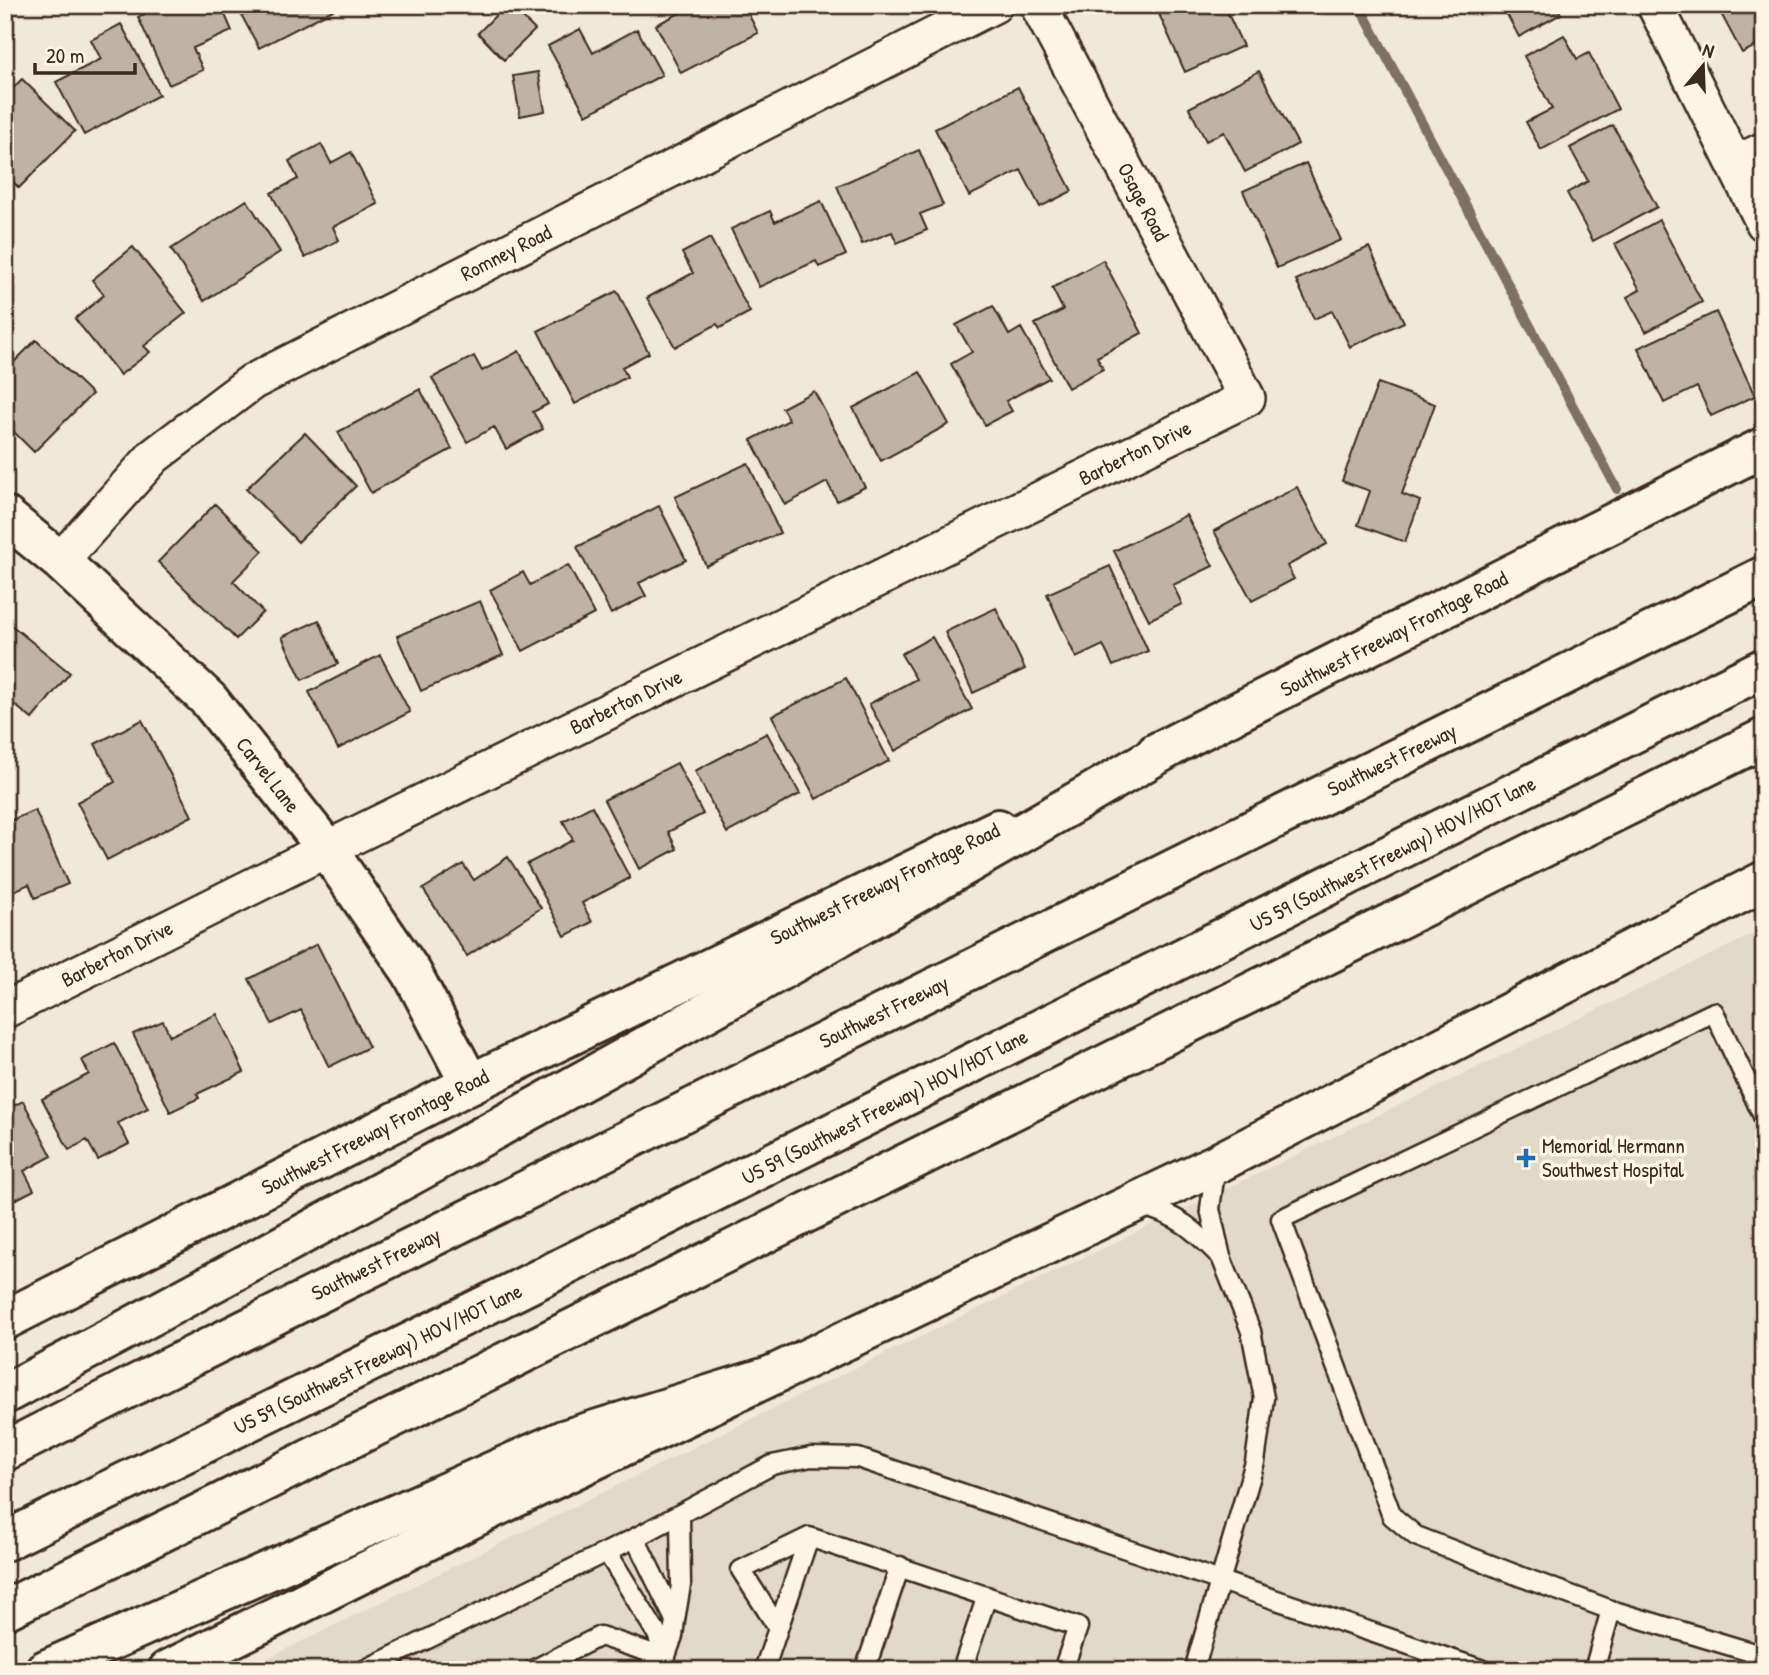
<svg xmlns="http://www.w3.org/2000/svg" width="1769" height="1675" font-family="'Patrick Hand',sans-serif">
	<rect width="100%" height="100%" fill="#f0e9d9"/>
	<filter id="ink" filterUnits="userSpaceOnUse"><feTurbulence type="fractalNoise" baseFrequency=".0143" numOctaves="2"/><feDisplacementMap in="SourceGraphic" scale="14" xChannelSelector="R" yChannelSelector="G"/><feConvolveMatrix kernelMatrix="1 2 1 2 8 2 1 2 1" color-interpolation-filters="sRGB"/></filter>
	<g filter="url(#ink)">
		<path fill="#e1d9c9" d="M 1764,929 L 1764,1670 L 244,1670 L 814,1388 Z"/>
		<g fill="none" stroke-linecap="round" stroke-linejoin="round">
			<path stroke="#7e7163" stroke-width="10" d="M 1359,5 L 1617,489"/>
		</g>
		<path fill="#beb3a4" stroke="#3b2a1e" stroke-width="2" d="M 164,5 L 221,5 L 232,31 L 193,48 L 203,70 L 169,85 L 138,17 Z
			M 236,5 L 331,5 L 333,10 L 259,48 Z
			M 506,5 L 510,5 L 535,30 L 504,60 L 478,33 Z
			M 695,5 L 744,5 L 758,33 L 681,73 L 656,25 Z
			M 1155,5 L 1224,5 L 1243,46 L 1185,72 Z
			M 1502,5 L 1556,5 L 1561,14 L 1519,37 Z
			M 1764,5 L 1764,42 L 1742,53 L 1717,6 Z
			M 121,24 L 159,95 L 84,135 L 56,82 L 101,59 L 91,40 Z
			M 580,29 L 593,53 L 637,29 L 662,75 L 586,115 L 548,46 Z
			M 1564,35 L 1577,59 L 1589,53 L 1618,109 L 1541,150 L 1526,122 L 1552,109 L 1524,56 Z
			M 1259,71 L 1298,144 L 1245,172 L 1224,132 L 1206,141 L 1189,108 Z
			M 538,72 L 545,111 L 520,116 L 513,76 Z
			M 22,79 L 75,131 L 19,188 L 5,174 L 5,96 Z
			M 1018,87 L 1072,191 L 1040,207 L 1021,170 L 969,196 L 935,129 Z
			M 1613,125 L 1657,207 L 1593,241 L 1567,193 L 1588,181 L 1570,148 Z
			M 321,144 L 331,163 L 351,152 L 378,204 L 333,227 L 339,240 L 305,258 L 271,193 L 298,179 L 289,161 Z
			M 919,150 L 943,205 L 920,214 L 927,230 L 897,243 L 892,232 L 862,244 L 837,186 Z
			M 1306,163 L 1341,240 L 1277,268 L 1243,191 Z
			M 247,200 L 280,252 L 204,301 L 171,249 Z
			M 821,201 L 846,255 L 819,267 L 816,261 L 759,287 L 731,229 L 770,211 L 775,222 Z
			M 1659,220 L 1702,302 L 1646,332 L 1627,297 L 1640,290 L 1615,244 Z
			M 710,238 L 750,312 L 720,328 L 717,324 L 675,347 L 647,298 L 693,273 L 682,253 Z
			M 133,247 L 186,313 L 144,346 L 150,352 L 120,375 L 75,319 L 104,295 L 92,280 Z
			M 1369,247 L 1404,322 L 1350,347 L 1332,311 L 1314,319 L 1296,280 Z
			M 1103,260 L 1142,333 L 1097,357 L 1103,369 L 1068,388 L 1035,324 L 1063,310 L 1052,288 Z
			M 617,291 L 649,353 L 622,367 L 627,377 L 575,404 L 538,331 Z
			M 993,306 L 1009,335 L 1021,328 L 1049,378 L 1006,401 L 1012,411 L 985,425 L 951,364 L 972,352 L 956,325 Z
			M 1716,312 L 1755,396 L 1711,416 L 1697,387 L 1664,403 L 1638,348 Z
			M 36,340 L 92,394 L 34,452 L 5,423 L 5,371 Z
			M 519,351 L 548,404 L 533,412 L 543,429 L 506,449 L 494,427 L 467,442 L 432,378 L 474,356 L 482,371 Z
			M 920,372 L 949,424 L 881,461 L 853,408 Z
			M 1378,383 L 1435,404 L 1402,494 L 1420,501 L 1405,542 L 1358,525 L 1370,491 L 1342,481 Z
			M 420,389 L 452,449 L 371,493 L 338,432 Z
			M 814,391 L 865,487 L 837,501 L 827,482 L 785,505 L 751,440 L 789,420 L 782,408 Z
			M 305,433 L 356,486 L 298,542 L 246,489 Z
			M 748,463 L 780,533 L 706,566 L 675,497 Z
			M 1297,487 L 1327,544 L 1287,566 L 1294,579 L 1252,601 L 1214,531 Z
			M 215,504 L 263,551 L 233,581 L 263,612 L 236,639 L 158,562 Z
			M 659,506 L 686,560 L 639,583 L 646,596 L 611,614 L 577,547 Z
			M 1186,515 L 1213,566 L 1173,585 L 1182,604 L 1149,620 L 1114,551 Z
			M 568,565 L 594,614 L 523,651 L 490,590 L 523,572 L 530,585 Z
			M 1110,566 L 1148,651 L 1113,666 L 1103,645 L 1076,658 L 1047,594 Z
			M 480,601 L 503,655 L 421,691 L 397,636 Z
			M 996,608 L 1025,669 L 973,693 L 945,632 Z
			M 5,620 L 70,673 L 32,719 L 5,697 Z
			M 319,620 L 338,664 L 302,680 L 282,637 Z
			M 932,637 L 972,709 L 895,751 L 869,704 L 916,679 L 901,654 Z
			M 380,655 L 410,712 L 338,749 L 309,692 Z
			M 846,678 L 889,761 L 816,799 L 772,716 Z
			M 142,720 L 192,816 L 107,860 L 77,802 L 115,782 L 95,744 Z
			M 767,733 L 800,794 L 727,833 L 695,771 Z
			M 677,763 L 703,814 L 668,832 L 677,849 L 639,869 L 604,800 Z
			M 592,806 L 630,878 L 582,903 L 592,922 L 565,936 L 527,864 L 573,840 L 563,821 Z
			M 35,810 L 68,884 L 35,898 L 29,884 L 5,895 L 5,823 Z
			M 508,857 L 541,908 L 467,956 L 423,889 L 463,864 L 474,880 Z
			M 317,944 L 369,1047 L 329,1067 L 301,1010 L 272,1024 L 249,979 Z
			M 217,1014 L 244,1072 L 197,1094 L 199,1098 L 170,1112 L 133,1034 L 163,1021 L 170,1036 Z
			M 114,1043 L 148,1108 L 118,1123 L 129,1144 L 98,1160 L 87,1140 L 69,1150 L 42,1099 L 89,1074 L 82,1060 Z
			M 23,1101 L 52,1156 L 24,1171 L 34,1190 L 5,1205 L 5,1110 Z"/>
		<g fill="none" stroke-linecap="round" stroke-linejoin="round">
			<g stroke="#3b2a1e" stroke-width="23">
				<path id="service" d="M 1764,1118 L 1714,1012 L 1281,1219 L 1392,1516 L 1416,1536 L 1522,1577 L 1611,1610 L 1764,1656
					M 1141,1206 C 1179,1215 1194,1230 1221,1257
					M 635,1538 L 675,1620 L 673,1636 L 661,1670
					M 607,1552 L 657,1634 L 666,1658
					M 675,1620 L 681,1585 L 680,1515
					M 778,1628 L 741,1570 L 809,1537 L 1078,1627 L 1063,1670
					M 364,1670 L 635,1538 L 772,1465 L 811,1457 L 858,1458 L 1483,1670
					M 533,1670 L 600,1636 L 666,1658
					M 764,1670 L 809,1537
					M 865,1670 L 900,1566
					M 962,1670 L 987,1596
					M 1194,1670 L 1255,1462 L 1264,1398 L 1251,1331 L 1221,1257 L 1210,1209 L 1216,1164
					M 1594,1670 L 1611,1610"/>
			</g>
			<g stroke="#3b2a1e" stroke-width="40">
				<path id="minor" d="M 1655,5 L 1764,223
					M 1735,164 L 1764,150
					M 60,561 L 154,456 L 252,382 L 994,5
					M 5,1010 L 327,849 L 1247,398 L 1038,5"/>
			</g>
			<g stroke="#3b2a1e" stroke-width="44">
				<path id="tertiary" d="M 5,516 L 60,561 L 209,700 L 327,849 L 412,973 L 470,1084"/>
			</g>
			<g stroke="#3b2a1e" stroke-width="44">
				<path id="secondary" d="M 1156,753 L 1764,447
					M 5,1320 L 470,1084 L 998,829
					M 168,1670 L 489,1510 L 1216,1164 L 1764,881"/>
			</g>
			<g stroke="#3b2a1e" stroke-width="44">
				<path id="motorway" d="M 1743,457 L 1764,450
					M 5,1394 C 403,1183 797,965 1186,738
					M 5,1451 L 160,1372 L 1764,576
					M 5,1541 L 517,1290 L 1764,668
					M 5,1610 L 1764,738
					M 45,1670 L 563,1440 L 770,1376"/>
			</g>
			<use href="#service" stroke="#fcf5e5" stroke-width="18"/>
			<use href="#minor" stroke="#fcf5e5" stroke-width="35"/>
			<use href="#tertiary" stroke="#fcf5e5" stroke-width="38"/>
			<use href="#secondary" stroke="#fcf5e5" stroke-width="38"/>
			<use href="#motorway" stroke="#fcf5e5" stroke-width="38"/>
		</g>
	</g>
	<path fill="#1f6fb2" stroke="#fcf5e5" stroke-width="2.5" d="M1522.5 1147.5h7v7h7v7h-7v7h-7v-7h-7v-7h7z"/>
	<g text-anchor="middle" stroke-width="7" stroke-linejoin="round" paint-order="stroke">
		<g font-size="21" fill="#3b2a1e" stroke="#fcf5e5">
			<text transform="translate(1143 202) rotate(62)" y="7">Osage Road</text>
			<text transform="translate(506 253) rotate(-27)" y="7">Romney Road</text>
			<text transform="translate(1135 453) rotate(-26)" y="7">Barberton Drive</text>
			<text transform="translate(1394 634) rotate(-27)" y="7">Southwest Freeway Frontage Road</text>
			<text transform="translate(626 702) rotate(-26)" y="7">Barberton Drive</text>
			<text transform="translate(1392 760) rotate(-26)" y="7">Southwest Freeway</text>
			<text transform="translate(268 775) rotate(52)" y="7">Carvel Lane</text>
			<text transform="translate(1393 854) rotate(-27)" y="7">US 59 (Southwest Freeway) HOV/HOT lane</text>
			<text transform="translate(885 884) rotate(-26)" y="7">Southwest Freeway Frontage Road</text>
			<text transform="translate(117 954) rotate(-27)" y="7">Barberton Drive</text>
			<text transform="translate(884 1012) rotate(-26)" y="7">Southwest Freeway</text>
			<text transform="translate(885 1107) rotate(-27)" y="7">US 59 (Southwest Freeway) HOV/HOT lane</text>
			<text transform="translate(375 1132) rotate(-27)" y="7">Southwest Freeway Frontage Road</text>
			<text transform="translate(376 1264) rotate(-26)" y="7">Southwest Freeway</text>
			<text transform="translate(378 1359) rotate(-26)" y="7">US 59 (Southwest Freeway) HOV/HOT lane</text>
		</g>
		<g font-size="21" fill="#3b2a1e" stroke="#fcf5e5" text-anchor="start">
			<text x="1542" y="1153">Memorial Hermann<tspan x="1542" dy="24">Southwest Hospital</tspan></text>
		</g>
	</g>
	<rect width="1769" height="1675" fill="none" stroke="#fcf5e5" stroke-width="28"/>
	<rect x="14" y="14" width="1741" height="1647" fill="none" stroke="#3b2a1e" stroke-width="2.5" filter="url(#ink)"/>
	<g transform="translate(1703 66) rotate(19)" stroke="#fcf5e5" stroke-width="5" paint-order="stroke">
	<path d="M0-5L12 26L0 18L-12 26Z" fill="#3b2a1e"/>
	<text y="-10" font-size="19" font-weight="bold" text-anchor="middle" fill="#3b2a1e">N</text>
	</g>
	<path d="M35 63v10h100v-10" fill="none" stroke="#3b2a1e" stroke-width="3.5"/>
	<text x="46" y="63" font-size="21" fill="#3b2a1e" stroke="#fcf5e5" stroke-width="5" paint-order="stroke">20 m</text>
</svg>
